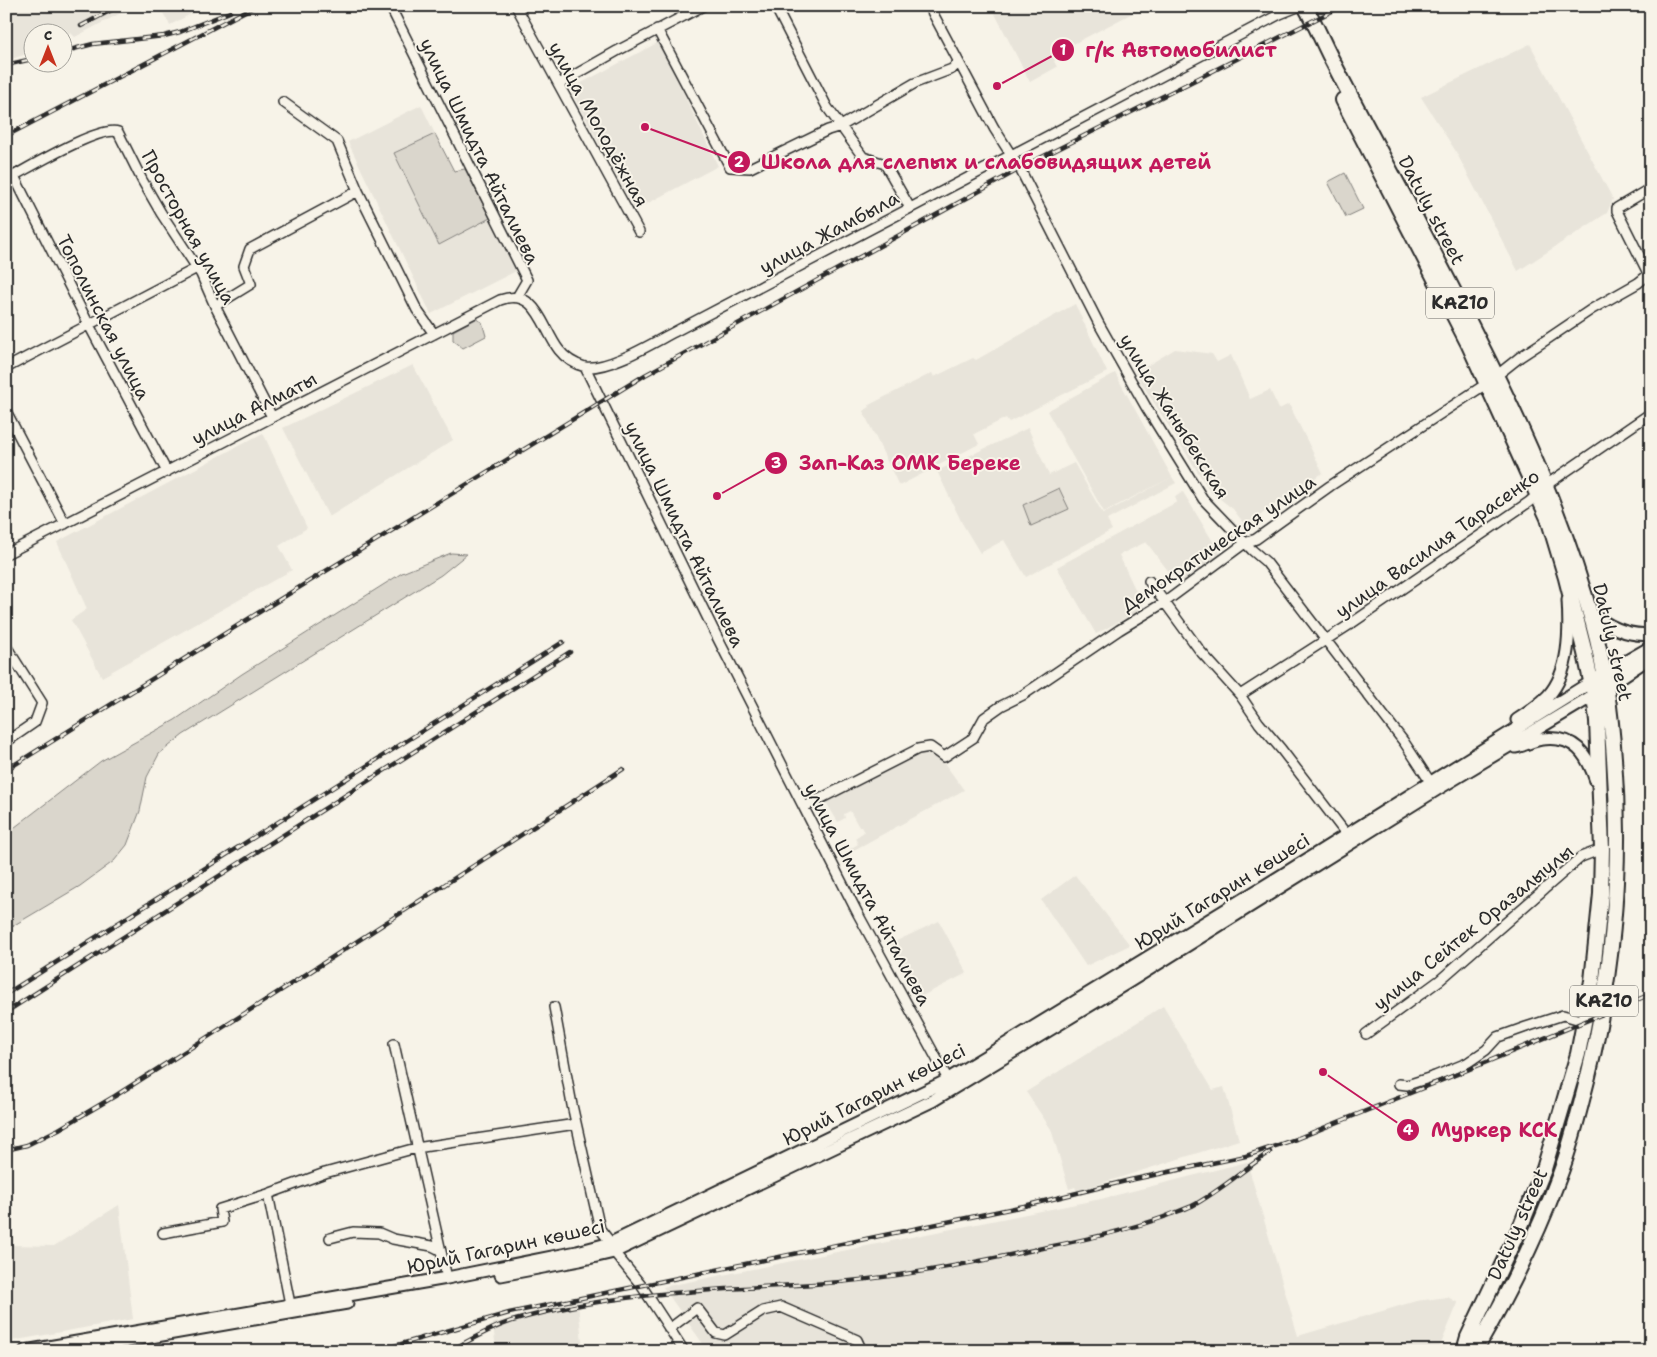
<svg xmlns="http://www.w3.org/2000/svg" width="1657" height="1357" font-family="'Shantell Sans',sans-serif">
	<rect width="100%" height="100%" fill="#f7f3e8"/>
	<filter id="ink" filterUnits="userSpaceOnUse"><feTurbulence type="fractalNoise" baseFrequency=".02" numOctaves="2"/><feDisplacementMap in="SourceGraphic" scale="10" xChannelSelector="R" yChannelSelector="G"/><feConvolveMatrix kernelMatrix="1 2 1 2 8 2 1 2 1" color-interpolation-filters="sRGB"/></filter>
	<g filter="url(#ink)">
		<path fill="#e8e4da" d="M 6,6 L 134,6 L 75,37 L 71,33 L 63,37 L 62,32 L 32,32 L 32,52 L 6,61 Z
			M 159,6 L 206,6 L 170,25 Z
			M 991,6 L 1146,6 L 1060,51 L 1062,57 L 1054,61 L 1057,67 L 1030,82 Z
			M 659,42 L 718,166 L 635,210 L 570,89 Z
			M 1530,44 L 1613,199 L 1607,213 L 1518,271 L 1455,150 L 1421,97 Z
			M 421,105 L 435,134 L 394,153 L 439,245 L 490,218 L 516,271 L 431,314 L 348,142 Z
			M 1075,304 L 1107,372 L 1009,422 L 1006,418 L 974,434 L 979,444 L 899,486 L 863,411 L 870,407 L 869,405 L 932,373 L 934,377 L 973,358 L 976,360 Z
			M 1175,349 L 1212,354 L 1217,362 L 1231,355 L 1250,399 L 1270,390 L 1279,409 L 1289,404 L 1323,473 L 1293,491 L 1246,526 L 1233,509 L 1210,491 L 1135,373 Z
			M 413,365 L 453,440 L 329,517 L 283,428 Z
			M 1115,373 L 1172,477 L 1104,512 L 1047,411 Z
			M 1028,428 L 1049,475 L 1074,463 L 1103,514 L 1172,477 L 1176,483 L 1107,520 L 1112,530 L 1026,577 L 1004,540 L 980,553 L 962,523 L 937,471 Z
			M 263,433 L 307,528 L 279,546 L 292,570 L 102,677 L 71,620 L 87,609 L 57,542 Z
			M 1183,492 L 1226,563 L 1187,589 L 1177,574 L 1173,577 L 1146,542 L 1119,555 L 1144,608 L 1096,634 L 1057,567 L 1177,502 L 1175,497 Z
			M 923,751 L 945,764 L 964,790 L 852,851 L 850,849 L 858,844 L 855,838 L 864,832 L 861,827 L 859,827 L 850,811 L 844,814 L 845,818 L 838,822 L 826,802 Z
			M 1075,875 L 1130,945 L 1086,966 L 1041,900 Z
			M 939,921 L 967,973 L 920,997 L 890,944 Z
			M 1163,1006 L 1213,1090 L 1224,1087 L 1239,1140 L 1077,1191 L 1075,1187 L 1069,1189 L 1051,1129 L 1026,1092 Z
			M 1247,1162 L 1298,1336 L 1416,1301 L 1448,1297 L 1458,1303 L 1438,1351 L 708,1351 L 663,1287 L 1101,1199 Z
			M 119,1205 L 133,1319 L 6,1342 L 6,1248 L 10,1245 L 54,1246 Z
			M 578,1304 L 583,1351 L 496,1351 L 493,1323 Z
			M 646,1343 L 649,1346 L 666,1346 L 670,1351 L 592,1351 Z"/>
		<path fill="#dad6cc" stroke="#82807c" d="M 435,134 L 454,171 L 465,169 L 490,218 L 439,245 L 394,153 Z
			M 1345,173 L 1363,209 L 1346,217 L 1328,182 Z
			M 476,319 L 482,322 L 486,336 L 463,348 L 453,340 L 453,331 Z
			M 1059,488 L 1069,509 L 1031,526 L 1023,505 Z
			M 451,553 L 467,554 L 441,575 L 183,735 L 159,754 L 147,777 L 140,811 L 127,845 L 114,861 L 80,886 L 6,930 L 6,834 L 101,761 L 175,720 L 242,674 L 402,573 Z"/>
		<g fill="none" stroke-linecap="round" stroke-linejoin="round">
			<g stroke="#2b2b2b" stroke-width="12">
				<path id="minor" d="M 516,6 L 639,232
					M 775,6 L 827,107 L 863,157 L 885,164 L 910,208
					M 929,6 L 994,128 L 1020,169 L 1099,324 L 1146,407 L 1203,499 L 1252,550 L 1266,562 L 1404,742 L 1433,786
					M 391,8 L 527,280 L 517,297
					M 657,29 L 730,167 L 750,168 L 828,130 L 841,126 L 915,83 L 952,69 L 958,63
					M 559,84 L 617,51 L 703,6
					M 283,102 L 337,141 L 358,191 L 417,310 L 434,334
					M 14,176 L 89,325 L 167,472
					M 6,180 C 27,169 99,125 118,132 L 142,180 L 161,213 L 201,274 L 215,306 L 272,417
					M 1651,188 L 1617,208 L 1617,211 L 1651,279
					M 215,306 L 251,284 L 244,266 L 250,249 L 358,191
					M 585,367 C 610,370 654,342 678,330 L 1280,14 L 1300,6
					M 6,368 L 197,268
					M 6,411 L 65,524
					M 6,554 L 500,300 C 537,287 542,328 559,350 C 566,359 574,364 585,367 L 713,629 L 858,914 L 951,1085
					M 1149,581 L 1201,652 L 1240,695 L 1259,723 L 1281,749 L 1347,835
					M 6,646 L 42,703 L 35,722 L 6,742
					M 1240,695 L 1349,625 L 1529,502 L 1552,481 L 1651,413
					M 804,807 L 918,749 L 930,747 L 944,757 L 973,738 L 984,718 L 1001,706 L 1023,695 L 1119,630 L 1165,602 L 1245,543 L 1256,539 L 1330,486 L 1486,384 L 1520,357 L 1543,342 L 1592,309 L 1638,283 L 1648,275
					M 554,1007 L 572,1105 L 600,1229 L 611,1243 L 614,1252 L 641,1285 L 684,1351
					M 1366,1034 L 1440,980 L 1581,857 L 1602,849
					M 394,1044 L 447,1278
					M 1399,1084 L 1407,1085 L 1435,1076 L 1467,1063 L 1486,1050 L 1498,1037 L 1526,1027 L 1563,1015 L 1584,1021
					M 268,1194 L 291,1309
					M 163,1233 L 222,1222 L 220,1209 L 268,1194 L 325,1173 L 416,1148 L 576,1124
					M 330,1238 L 353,1232 L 379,1233 L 393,1239 L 432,1246 L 440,1250
					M 669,1329 L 697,1308 L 716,1333 L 725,1335 L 763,1311 L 781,1307 L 857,1340 L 862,1351"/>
			</g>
			<g stroke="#2b2b2b" stroke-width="15">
				<path id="major" d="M 1589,612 C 1607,626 1628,637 1651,634
					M 1517,720 C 1528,713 1539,705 1548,696 C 1570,672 1570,631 1568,600
					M 1516,747 C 1525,745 1533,740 1542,739 C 1575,735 1587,754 1596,781
					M 501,1275 L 580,1260 L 614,1252 L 932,1101 L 1130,981 L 1436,790 L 1594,695 L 1651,657
					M 25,1351 L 447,1278 L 577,1252 L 611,1243 L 942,1083 L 1263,887 L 1604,674 L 1651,647
					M 70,1351 L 347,1303"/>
			</g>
			<g stroke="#2b2b2b" stroke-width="18">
				<path id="highway" d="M 1305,6 C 1316,25 1324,45 1334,64 C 1360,115 1388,166 1415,217 C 1484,349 1554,479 1593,624 C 1605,668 1611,712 1614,758 C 1623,874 1612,988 1582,1100 C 1575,1127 1568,1155 1557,1182 C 1536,1238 1509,1292 1479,1344 L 1472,1351
					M 1343,100 L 1469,345 L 1548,518 L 1566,578 L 1585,653 L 1594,695 L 1597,721 L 1602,849 L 1601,894 L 1592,981 L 1578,1054 L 1544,1169 L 1522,1223 L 1468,1337 L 1464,1351"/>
			</g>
			<use href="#minor" stroke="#f7f3e8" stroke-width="9"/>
			<use href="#major" stroke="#f7f3e8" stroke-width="11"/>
			<use href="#highway" stroke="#f7f3e8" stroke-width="14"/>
			<g stroke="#2b2b2b" stroke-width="4.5">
				<path id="rail" d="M 81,26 L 119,6
					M 62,52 L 93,44 L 164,36 L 180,32 L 230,12
					M 6,65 L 32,59
					M 6,136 L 255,6
					M 6,770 L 269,606 L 645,375 L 1036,160 L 1342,6
					M 6,994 L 563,642
					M 6,1012 L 570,652
					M 6,1150 L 27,1145 L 59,1129 L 115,1096 L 305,975 L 623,769
					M 377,1351 L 509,1313 L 1024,1206 L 1130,1180 L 1246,1156 L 1296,1139 L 1460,1073 L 1651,994
					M 450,1351 C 470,1340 490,1328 512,1321 C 610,1292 713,1290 814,1284 C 892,1279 968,1264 1043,1248 C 1084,1240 1125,1231 1164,1217 C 1173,1213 1183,1210 1192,1206 C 1220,1191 1244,1169 1270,1152"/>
			</g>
			<use href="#rail" stroke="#f7f3e8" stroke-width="2.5" stroke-dasharray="8" stroke-linecap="butt"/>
		</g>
	</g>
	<g text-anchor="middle" stroke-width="4" stroke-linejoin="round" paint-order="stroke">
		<g fill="#f7f3e8" stroke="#686764" stroke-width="1">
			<rect x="1426" y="287.5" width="68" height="31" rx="4"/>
			<rect x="1570" y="985.5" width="68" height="31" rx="4"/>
		</g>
		<g font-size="18" font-weight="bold" fill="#2b2b2b">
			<text x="1460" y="309">KAZ10</text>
			<text x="1604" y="1007">KAZ10</text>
		</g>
		<g font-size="19" fill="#2b2b2b" stroke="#f7f3e8">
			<text transform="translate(599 124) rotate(61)" y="7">улица Молодёжная</text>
			<text transform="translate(480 151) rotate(64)" y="7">улица Шмидта Айталиева</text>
			<text transform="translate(1432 210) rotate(62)" y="7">Datuly street</text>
			<text transform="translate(189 227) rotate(61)" y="7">Просторная улица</text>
			<text transform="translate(829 232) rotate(-28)" y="7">улица Жамбыла</text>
			<text transform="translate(104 317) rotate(63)" y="7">Тополинская улица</text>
			<text transform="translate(254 408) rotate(-27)" y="7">улица Алматы</text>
			<text transform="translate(1175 416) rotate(58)" y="7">улица Жаныбекская</text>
			<text transform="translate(685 534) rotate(64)" y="7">улица Шмидта Айталиева</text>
			<text transform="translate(1218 543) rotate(-34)" y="7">Демократическая улица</text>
			<text transform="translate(1437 543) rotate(-35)" y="7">улица Василия Тарасенко</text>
			<text transform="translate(1613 642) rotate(77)" y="7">Datuly street</text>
			<text transform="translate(1222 891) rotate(-32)" y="7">Юрий Гагарин көшесі</text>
			<text transform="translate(868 894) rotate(62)" y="7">улица Шмидта Айталиева</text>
			<text transform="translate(1473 927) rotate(-39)" y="7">улица Сейтек Оразалыулы</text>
			<text transform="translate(874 1094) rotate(-27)" y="7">Юрий Гагарин көшесі</text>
			<text transform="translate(1517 1224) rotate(-66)" y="7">Datuly street</text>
			<text transform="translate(506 1246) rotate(-12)" y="7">Юрий Гагарин көшесі</text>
		</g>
	</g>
	<path fill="none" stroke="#c2185b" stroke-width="2" d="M997 86L1063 50M645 127L739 162M717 496L776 463M1323 1072L1408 1130"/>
	<g fill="#c2185b" stroke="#f7f3e8" stroke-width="2">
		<circle cx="997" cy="86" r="5"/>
		<circle cx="645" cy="127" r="5"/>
		<circle cx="717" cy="496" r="5"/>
		<circle cx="1323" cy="1072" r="5"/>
		<circle cx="1063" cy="50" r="12"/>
		<circle cx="739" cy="162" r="12"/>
		<circle cx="776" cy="463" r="12"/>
		<circle cx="1408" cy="1130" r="12"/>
	</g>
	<g font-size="15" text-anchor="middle" font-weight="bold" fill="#fff">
		<text x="1063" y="55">1</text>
		<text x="739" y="167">2</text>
		<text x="776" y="468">3</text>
		<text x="1408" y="1135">4</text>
	</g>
	<g font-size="20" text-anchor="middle" font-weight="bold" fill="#c2185b" stroke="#f7f3e8" stroke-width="4" stroke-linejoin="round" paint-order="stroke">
		<text x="1181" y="57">г/к Автомобилист</text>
		<text x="986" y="169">Школа для слепых и слабовидящих детей</text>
		<text x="910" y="470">Зап-Каз ОМК Береке</text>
		<text x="1494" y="1137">Муркер КСК</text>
	</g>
	<rect width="1657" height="1357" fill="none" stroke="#f7f3e8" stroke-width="25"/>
	<rect x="12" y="12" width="1632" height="1332" fill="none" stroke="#2b2b2b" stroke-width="2" filter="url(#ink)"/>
	<g transform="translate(48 48)"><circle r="24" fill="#f7f3e8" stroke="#a5a39c"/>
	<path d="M0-4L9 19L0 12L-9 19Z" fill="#c8321e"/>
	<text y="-8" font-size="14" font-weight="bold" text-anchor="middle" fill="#2b2b2b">С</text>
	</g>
</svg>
